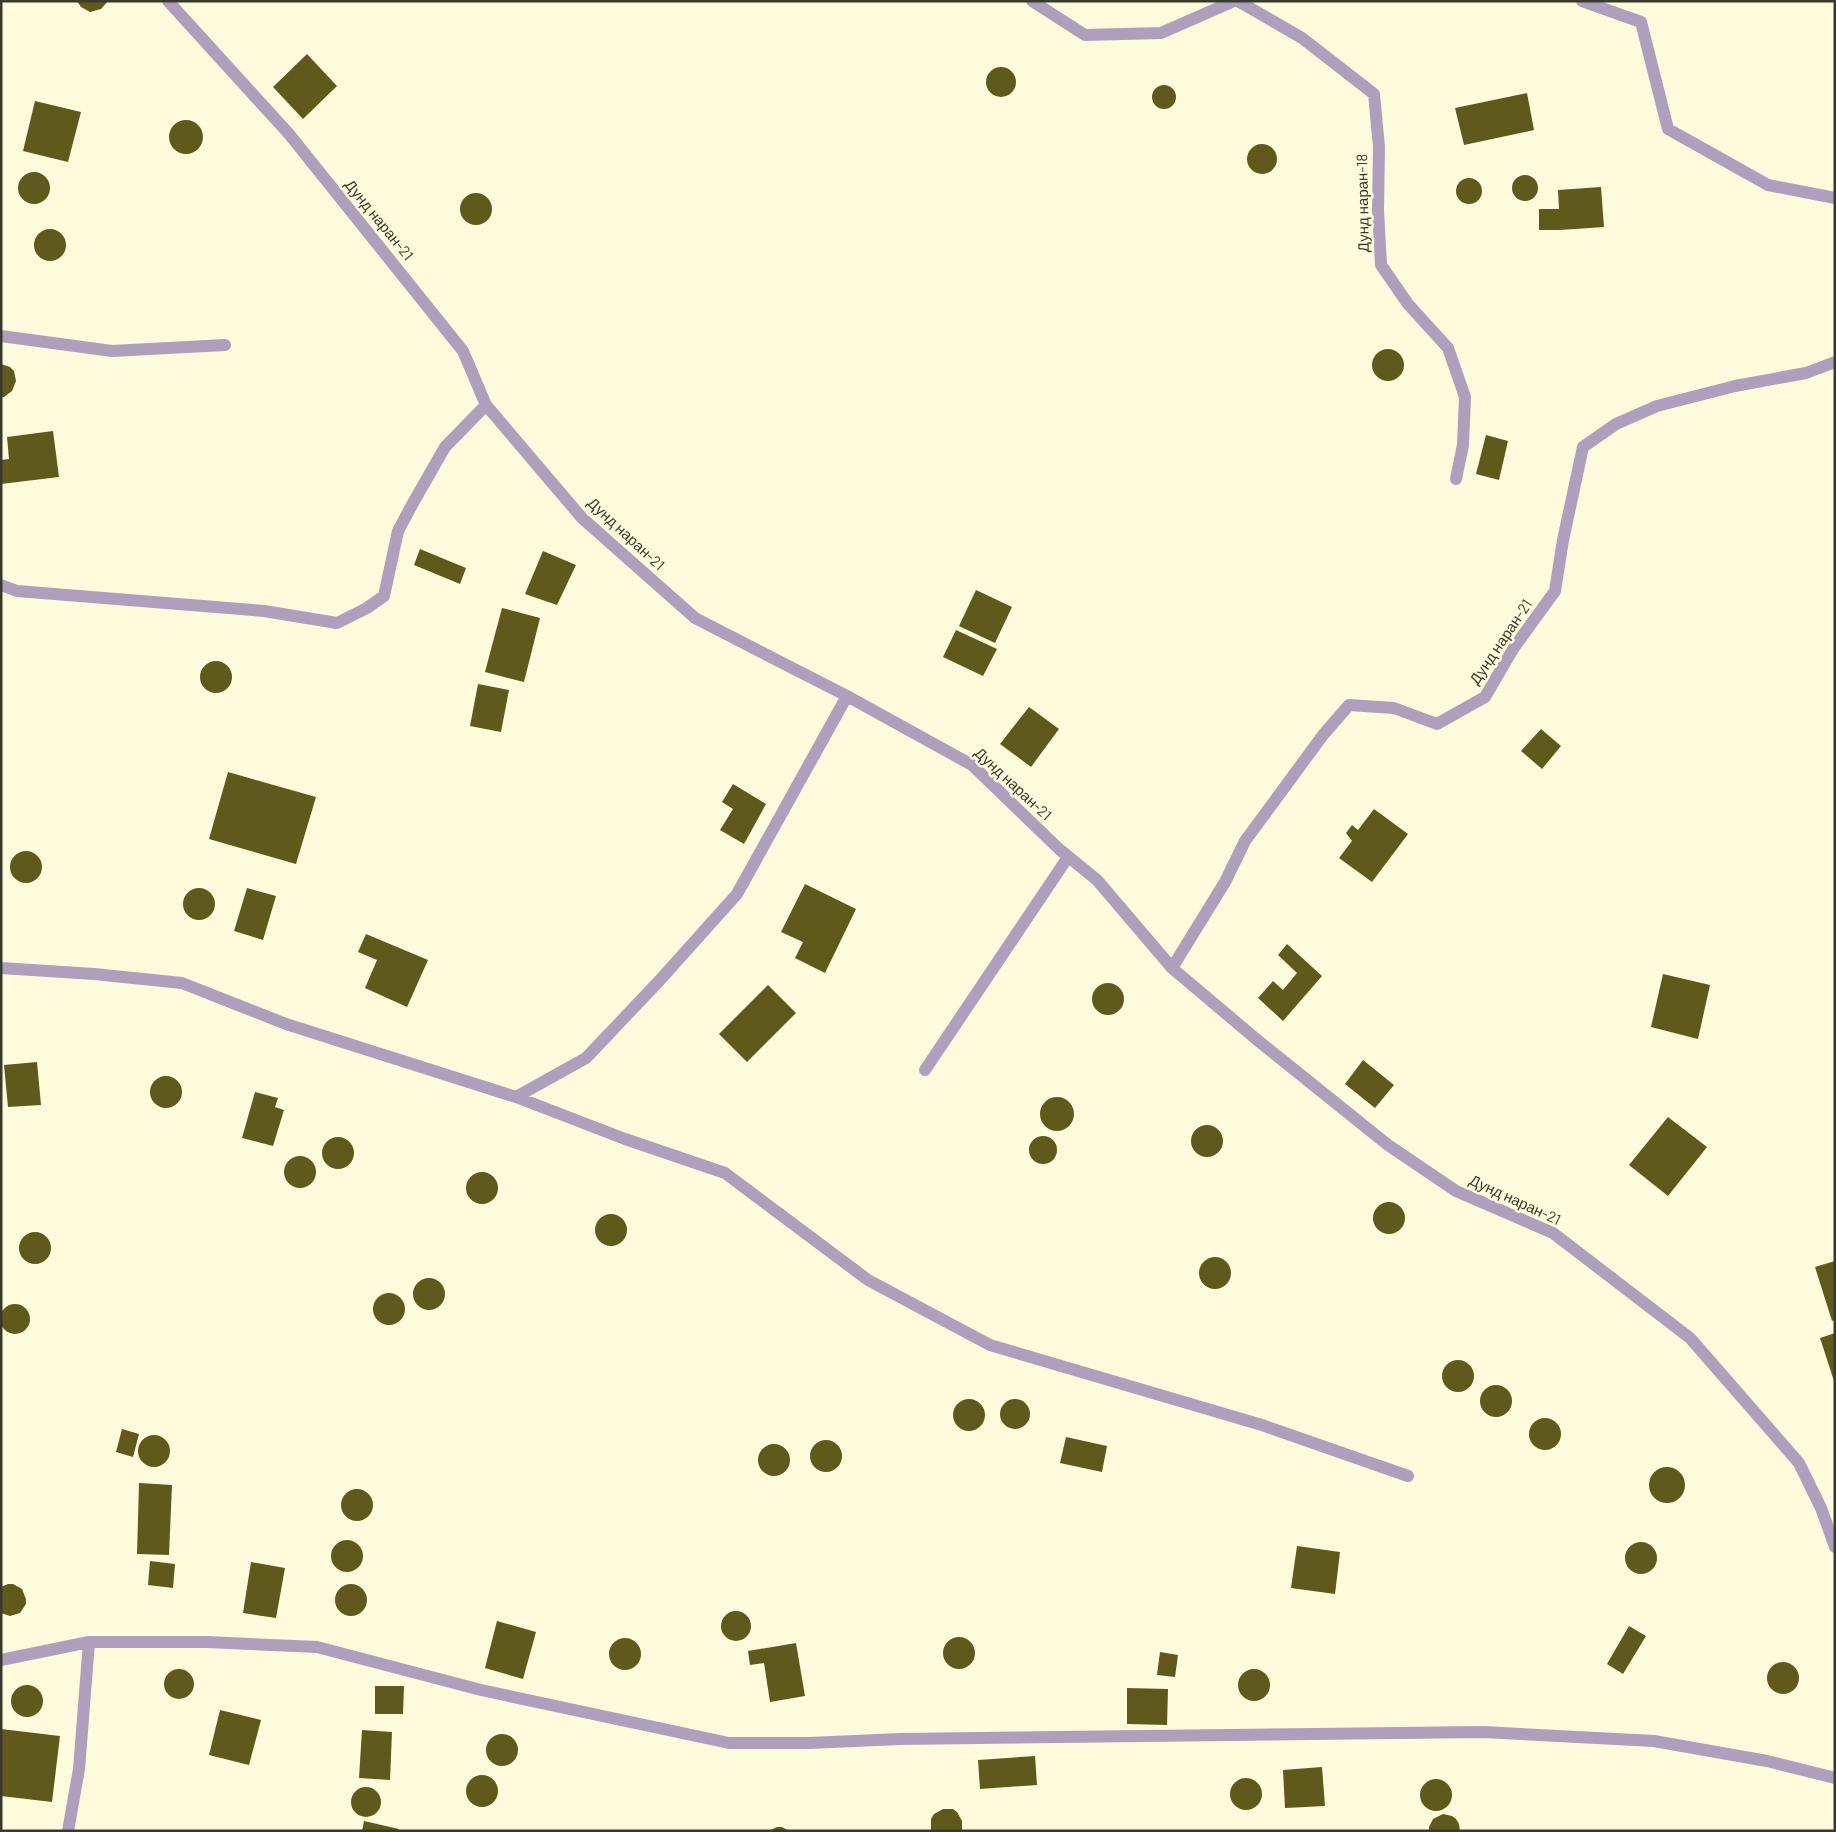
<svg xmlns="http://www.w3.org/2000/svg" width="1836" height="1832" font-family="Barlow,sans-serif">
	<rect width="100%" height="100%" fill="#fefbdc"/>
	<path fill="#5f591c" d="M 77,1 L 108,1 L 101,9 L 90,12 L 81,7 Z
		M 307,54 L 337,86 L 303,119 L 273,87 Z
		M986 82a15 15 0 1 1 30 0a15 15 0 1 1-30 0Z
		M1152 97a12 12 0 1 1 24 0a12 12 0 1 1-24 0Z
		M 1527,93 L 1534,130 L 1464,145 L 1455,108 Z
		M 35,101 L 81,112 L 68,162 L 23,151 Z
		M169 137a17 17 0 1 1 34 0a17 17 0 1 1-34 0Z
		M1247 159a15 15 0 1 1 30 0a15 15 0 1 1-30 0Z
		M18 188a16 16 0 1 1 32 0a16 16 0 1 1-32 0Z
		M1512 188a13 13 0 1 1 26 0a13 13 0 1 1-26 0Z
		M1456 191a13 13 0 1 1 26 0a13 13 0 1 1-26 0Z
		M 1601,187 L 1604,227 L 1560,230 L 1539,230 L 1539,209 L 1559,209 L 1558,190 Z
		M460 209a16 16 0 1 1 32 0a16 16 0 1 1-32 0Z
		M34 245a16 16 0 1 1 32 0a16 16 0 1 1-32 0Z
		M1372 365a16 16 0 1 1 32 0a16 16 0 1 1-32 0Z
		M 1,364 L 10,367 L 14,371 L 16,381 L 12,391 L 4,397 L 1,397 Z
		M 53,431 L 59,477 L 1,484 L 1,460 L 9,459 L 7,437 Z
		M 1486,435 L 1508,441 L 1499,480 L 1476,474 Z
		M 420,549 L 466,568 L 460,584 L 414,565 Z
		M 543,551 L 576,565 L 557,605 L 525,594 Z
		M 976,590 L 1012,607 L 995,643 L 959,626 Z
		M 502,608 L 540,618 L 524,682 L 485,672 Z
		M 956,630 L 997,649 L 983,676 L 943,657 Z
		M200 677a16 16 0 1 1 32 0a16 16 0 1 1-32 0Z
		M 478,684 L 509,690 L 501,732 L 470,726 Z
		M 1029,707 L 1059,729 L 1031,767 L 1000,744 Z
		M 1541,729 L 1561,746 L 1542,769 L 1521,751 Z
		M 228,772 L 316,797 L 296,864 L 209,839 Z
		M 733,784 L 766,804 L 744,844 L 720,830 L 733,809 L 722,802 Z
		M 1374,809 L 1408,834 L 1372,882 L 1339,858 L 1352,841 L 1346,833 L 1352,825 L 1358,830 Z
		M10 867a16 16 0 1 1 32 0a16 16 0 1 1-32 0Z
		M 805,884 L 856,909 L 825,973 L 795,958 L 803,942 L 781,932 Z
		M183 904a16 16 0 1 1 32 0a16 16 0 1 1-32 0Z
		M 247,888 L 276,896 L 263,940 L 234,931 Z
		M 366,934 L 428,960 L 407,1007 L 365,988 L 377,960 L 358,952 Z
		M 1287,944 L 1322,976 L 1283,1021 L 1258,998 L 1273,981 L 1283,990 L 1297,973 L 1278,955 Z
		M 1663,974 L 1710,985 L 1698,1039 L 1651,1027 Z
		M1092 999a16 16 0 1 1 32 0a16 16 0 1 1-32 0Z
		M 768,985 L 796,1013 L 747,1062 L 719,1034 Z
		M 1363,1060 L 1394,1085 L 1375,1108 L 1345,1084 Z
		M 37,1062 L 41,1105 L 8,1107 L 4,1065 Z
		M150 1092a16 16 0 1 1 32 0a16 16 0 1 1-32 0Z
		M 255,1092 L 278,1098 L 275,1107 L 284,1110 L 273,1146 L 242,1138 Z
		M1040 1114a17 17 0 1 1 34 0a17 17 0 1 1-34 0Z
		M 1668,1117 L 1707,1147 L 1668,1196 L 1629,1165 Z
		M1191 1141a16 16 0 1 1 32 0a16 16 0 1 1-32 0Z
		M1029 1150a14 14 0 1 1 28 0a14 14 0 1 1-28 0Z
		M322 1153a16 16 0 1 1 32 0a16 16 0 1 1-32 0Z
		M284 1172a16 16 0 1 1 32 0a16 16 0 1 1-32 0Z
		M466 1188a16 16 0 1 1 32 0a16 16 0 1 1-32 0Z
		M1373 1218a16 16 0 1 1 32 0a16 16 0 1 1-32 0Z
		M595 1230a16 16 0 1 1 32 0a16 16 0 1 1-32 0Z
		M19 1248a16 16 0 1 1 32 0a16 16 0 1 1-32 0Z
		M1199 1273a16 16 0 1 1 32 0a16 16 0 1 1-32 0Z
		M 1835,1261 L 1835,1320 L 1832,1321 L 1815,1267 Z
		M413 1294a16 16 0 1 1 32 0a16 16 0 1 1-32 0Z
		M373 1309a16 16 0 1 1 32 0a16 16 0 1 1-32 0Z
		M0 1319a15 15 0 1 1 30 0a15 15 0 1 1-30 0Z
		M 1835,1333 L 1835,1381 L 1834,1381 L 1820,1338 Z
		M1442 1376a16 16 0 1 1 32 0a16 16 0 1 1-32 0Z
		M1480 1401a16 16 0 1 1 32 0a16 16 0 1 1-32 0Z
		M1000 1414a15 15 0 1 1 30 0a15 15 0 1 1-30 0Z
		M953 1415a16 16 0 1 1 32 0a16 16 0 1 1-32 0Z
		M1529 1434a16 16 0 1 1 32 0a16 16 0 1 1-32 0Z
		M 122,1429 L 139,1434 L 133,1457 L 116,1452 Z
		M138 1451a16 16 0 1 1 32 0a16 16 0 1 1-32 0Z
		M 1066,1437 L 1107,1446 L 1102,1472 L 1060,1463 Z
		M810 1456a16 16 0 1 1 32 0a16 16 0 1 1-32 0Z
		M758 1460a16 16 0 1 1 32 0a16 16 0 1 1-32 0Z
		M1649 1485a18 18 0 1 1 36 0a18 18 0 1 1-36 0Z
		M 139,1483 L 172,1485 L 169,1555 L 137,1554 Z
		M341 1505a16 16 0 1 1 32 0a16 16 0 1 1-32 0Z
		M331 1556a16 16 0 1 1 32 0a16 16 0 1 1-32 0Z
		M1625 1558a16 16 0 1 1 32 0a16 16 0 1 1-32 0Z
		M 1297,1546 L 1340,1552 L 1335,1594 L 1291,1588 Z
		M 150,1561 L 175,1564 L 173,1588 L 148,1585 Z
		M 251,1562 L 285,1568 L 276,1618 L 243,1613 Z
		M 8,1584 L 13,1584 L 22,1589 L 26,1599 L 26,1604 L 20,1613 L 10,1616 L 1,1613 L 1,1587 Z
		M335 1600a16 16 0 1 1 32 0a16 16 0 1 1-32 0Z
		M721 1626a15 15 0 1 1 30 0a15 15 0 1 1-30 0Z
		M 497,1621 L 536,1632 L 523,1679 L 485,1668 Z
		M 1629,1626 L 1646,1636 L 1623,1674 L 1607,1664 Z
		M943 1653a16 16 0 1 1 32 0a16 16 0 1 1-32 0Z
		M609 1654a16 16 0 1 1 32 0a16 16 0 1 1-32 0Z
		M 796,1643 L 805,1696 L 770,1702 L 764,1663 L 750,1665 L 748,1651 Z
		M 1160,1652 L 1178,1655 L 1175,1677 L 1157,1675 Z
		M1767 1678a16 16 0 1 1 32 0a16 16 0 1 1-32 0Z
		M164 1684a15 15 0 1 1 30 0a15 15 0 1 1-30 0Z
		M1238 1685a16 16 0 1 1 32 0a16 16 0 1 1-32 0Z
		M11 1701a16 16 0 1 1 32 0a16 16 0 1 1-32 0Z
		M 375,1686 L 404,1686 L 403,1714 L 375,1714 Z
		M 1127,1688 L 1168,1689 L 1167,1725 L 1127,1724 Z
		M 220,1710 L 261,1720 L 249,1765 L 209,1755 Z
		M 1,1729 L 60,1736 L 52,1802 L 1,1796 Z
		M 362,1730 L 392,1732 L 390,1780 L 359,1778 Z
		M486 1750a16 16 0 1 1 32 0a16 16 0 1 1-32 0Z
		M 1035,1756 L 1037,1785 L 980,1789 L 978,1760 Z
		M 1322,1767 L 1325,1806 L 1285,1808 L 1283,1770 Z
		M466 1791a16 16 0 1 1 32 0a16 16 0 1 1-32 0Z
		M1230 1794a16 16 0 1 1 32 0a16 16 0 1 1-32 0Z
		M1420 1795a16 16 0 1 1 32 0a16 16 0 1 1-32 0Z
		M351 1802a15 15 0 1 1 30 0a15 15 0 1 1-30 0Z
		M 943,1809 L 953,1809 L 957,1812 L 962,1821 L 962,1831 L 931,1831 L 931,1819 L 934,1814 Z
		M 1443,1814 L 1452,1816 L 1456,1819 L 1459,1824 L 1460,1831 L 1429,1831 L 1429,1827 L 1433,1819 Z
		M 364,1821 L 399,1829 L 398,1831 L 362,1831 Z
		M 777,1827 L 782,1827 L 789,1831 L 769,1831 Z"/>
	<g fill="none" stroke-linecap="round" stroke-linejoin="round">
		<path stroke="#af9fbc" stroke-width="12" d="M 168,1 L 289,134 L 463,351 L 486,405 L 582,518 L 695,618 L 847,696 L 972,765 L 1059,849 L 1097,880 L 1172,968 L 1256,1039 L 1388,1145 L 1456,1191 L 1553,1233 L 1690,1338 L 1799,1463 L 1821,1508 L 1835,1547
			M 1032,1 L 1085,35 L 1161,33 L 1234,1
			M 1238,1 L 1302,38 L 1374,94 L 1379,147 L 1378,210 L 1381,265 L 1408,304 L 1448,348 L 1465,397 L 1463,445 L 1456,479
			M 1582,1 L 1641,22 L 1668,129 L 1768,185 L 1835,198
			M 1,336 L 112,351 L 225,345
			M 1,585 L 17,591 L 264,611 L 337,623 L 367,608 L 384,596 L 398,531 L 413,503 L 445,447 L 486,405
			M 1,968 L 94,974 L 182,983 L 286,1024 L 516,1097 L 586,1058 L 660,980 L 737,894 L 847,696
			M 1172,968 L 1225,882 L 1245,841 L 1323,735 L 1349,705 L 1394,708 L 1437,724 L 1485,697 L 1513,649 L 1555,591 L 1563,540 L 1583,447 L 1616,424 L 1657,406 L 1735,386 L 1806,373 L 1835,362
			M 925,1070 L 1068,857
			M 516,1097 L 625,1139 L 725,1173 L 868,1280 L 990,1345 L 1262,1425 L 1408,1476
			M 1,1660 L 89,1642 L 207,1642 L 317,1647 L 481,1690 L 729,1743 L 809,1743 L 900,1739 L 1483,1732 L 1654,1741 L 1767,1761 L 1835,1778
			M 68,1831 L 79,1769 L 89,1642"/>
	</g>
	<g text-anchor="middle" stroke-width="5" stroke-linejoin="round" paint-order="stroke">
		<g font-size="15" fill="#3a392d" stroke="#fefbdc">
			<text transform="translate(1363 203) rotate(-91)" y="5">Дунд наран-18</text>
			<text transform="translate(379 220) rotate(51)" y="5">Дунд наран-21</text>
			<text transform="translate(626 534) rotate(43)" y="5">Дунд наран-21</text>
			<text transform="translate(1501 642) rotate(-56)" y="5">Дунд наран-21</text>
			<text transform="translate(1013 784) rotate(43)" y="5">Дунд наран-21</text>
			<text transform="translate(1515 1200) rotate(25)" y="5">Дунд наран-21</text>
		</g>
	</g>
	<rect width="1836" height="1832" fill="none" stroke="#3a392d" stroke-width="5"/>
</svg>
